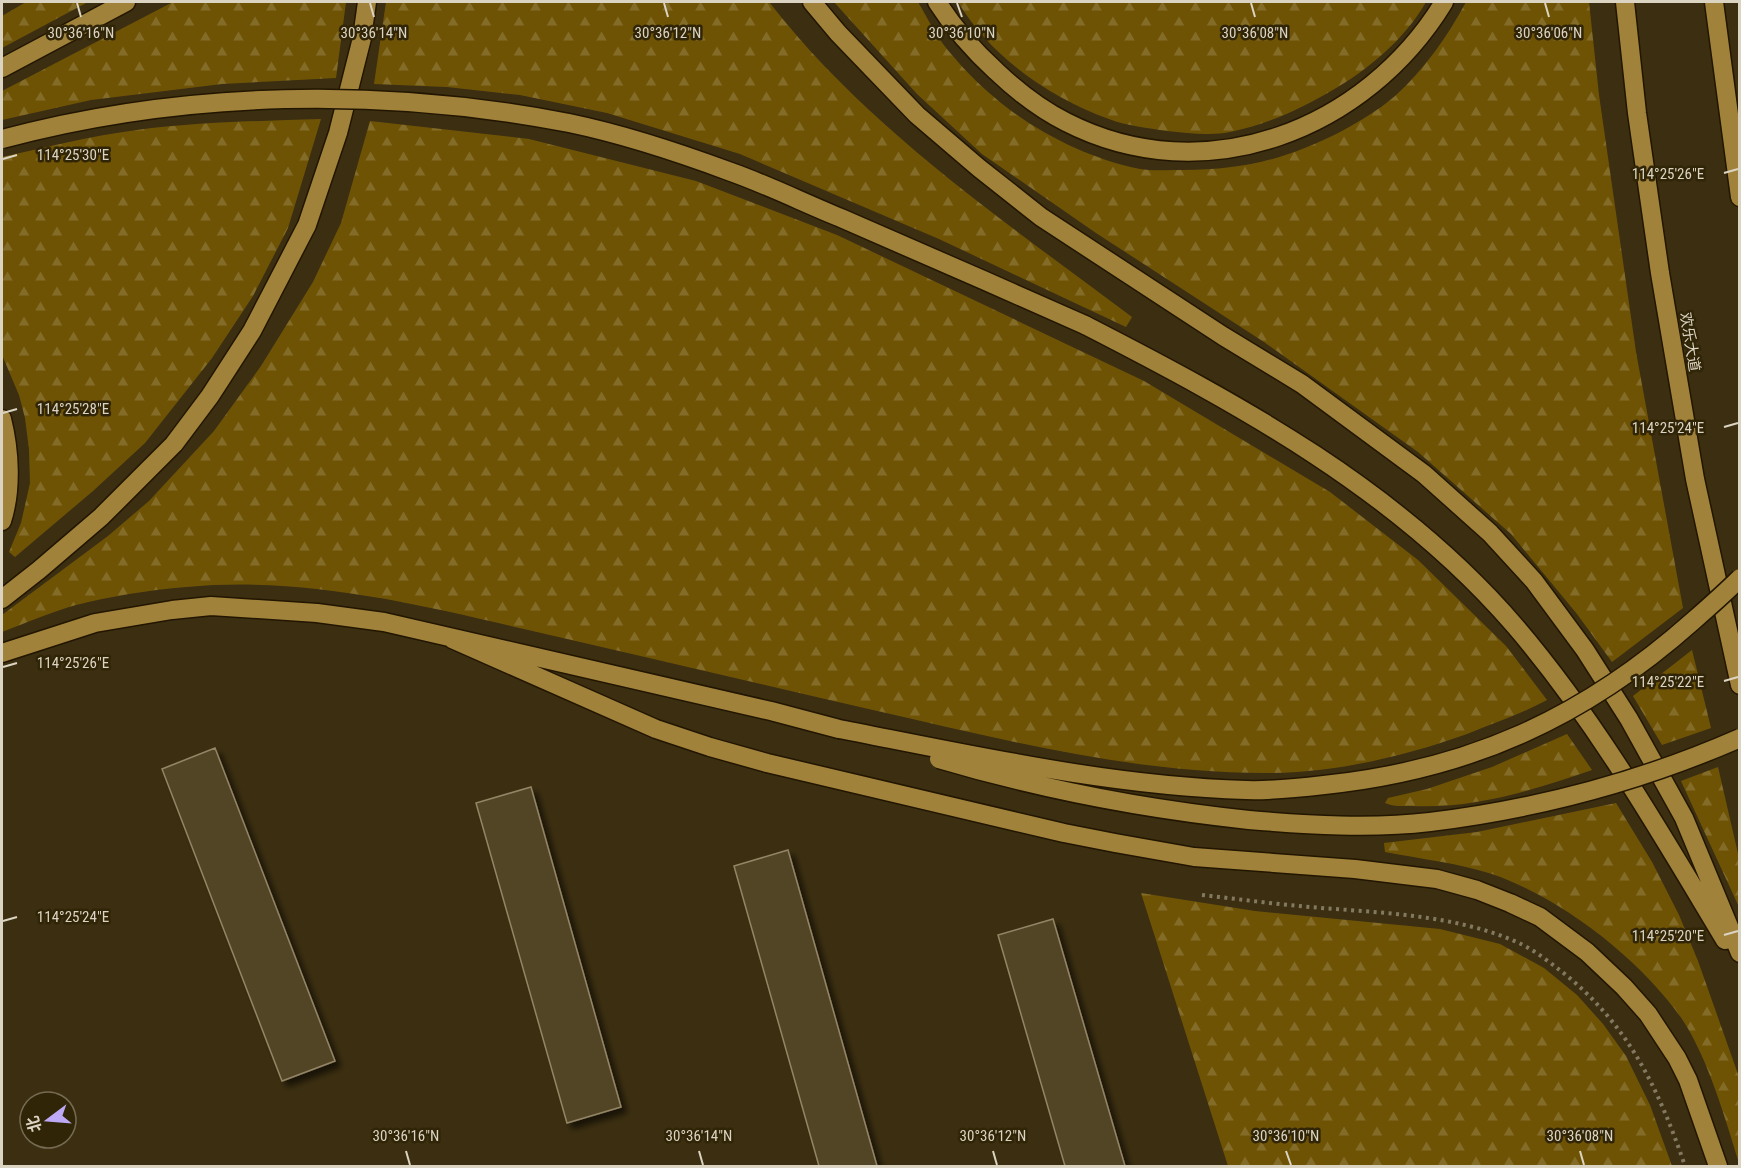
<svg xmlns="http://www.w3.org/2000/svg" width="1741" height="1168" font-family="'Roboto Condensed','Noto Sans SC',sans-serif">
	<defs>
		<pattern id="forest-firs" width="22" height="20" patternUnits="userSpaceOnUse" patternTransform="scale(1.5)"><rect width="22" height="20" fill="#6f5305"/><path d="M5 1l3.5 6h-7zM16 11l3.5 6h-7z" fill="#836b28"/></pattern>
		<filter id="shadow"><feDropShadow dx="5.5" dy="5.5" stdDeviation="3" flood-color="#0009"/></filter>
	</defs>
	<rect width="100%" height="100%" fill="#3c2f11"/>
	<path fill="url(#forest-firs)" d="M 26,2 L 88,2 L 2,48 L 2,16 Z
		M 173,2 L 346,2 L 336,78 L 222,84 L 91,100 L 2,120 L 2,91 Z
		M 386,2 L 769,2 C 868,129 1004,221 1132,317 L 1126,327 L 939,239 L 740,154 L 607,113 L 520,95 L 447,87 L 374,84 Z
		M 834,2 L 918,2 C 928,19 938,40 952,55 C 966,72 984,89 1001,103 C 1040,134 1090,159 1140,169 C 1151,171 1164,170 1176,170 C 1239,171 1286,160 1342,131 C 1360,121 1379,110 1395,96 C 1425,69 1447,37 1466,2 L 1589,2 L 1599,95 L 1636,352 L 1683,608 L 1612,662 L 1577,614 L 1511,534 L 1418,452 L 1264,342 L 1096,233 L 982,154 L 917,94 Z
		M 958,2 L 1426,2 C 1405,39 1368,70 1331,91 C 1300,109 1266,125 1230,132 C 1210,136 1188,133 1167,131 C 1148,128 1127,126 1109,119 C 1050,98 990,56 958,2 Z
		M 321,119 L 288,228 L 253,296 L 212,358 L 145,443 L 93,491 L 15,557 L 9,552 L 21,523 L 30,483 L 29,449 L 25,418 L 19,395 L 2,355 L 2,157 C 47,147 91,136 137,130 C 198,122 260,121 321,119 Z
		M 370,121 L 529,139 L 696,181 L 837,235 L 1144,381 L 1330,492 L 1418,560 L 1506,646 L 1547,700 C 1521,714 1494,723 1467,734 C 1405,756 1339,772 1272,773 C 1136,774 1005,740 873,710 C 757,683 640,656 524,629 C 414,603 300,576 186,587 C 149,590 112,596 76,605 C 51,612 26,623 2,632 L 2,615 L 108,536 L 149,501 L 214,431 L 261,366 L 313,282 L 341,223 Z
		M 1692,650 L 1711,728 L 1662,745 L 1633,696 Z
		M 1567,734 L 1592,770 C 1534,790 1474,809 1412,806 C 1403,806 1393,807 1385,803 L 1388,798 L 1427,789 L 1492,767 Z
		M 1718,767 L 1739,858 L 1739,907 L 1681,781 Z
		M 1616,803 L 1652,862 L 1679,915 L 1698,961 L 1739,1077 L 1739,1163 C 1725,1118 1708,1058 1682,1019 C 1640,959 1562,898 1492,874 C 1458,863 1421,859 1385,852 L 1384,843 L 1477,832 Z
		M 1141,893 L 1255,911 L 1440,929 L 1500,944 L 1544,968 L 1577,995 L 1603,1024 L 1626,1056 L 1650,1105 L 1672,1166 L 1228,1166 Z"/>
	<path fill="#514427" stroke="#938565" stroke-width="1.5" filter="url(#shadow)" d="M 215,748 L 335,1061 L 282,1081 L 162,769 Z
		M 531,787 L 621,1107 L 567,1123 L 476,803 Z
		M 788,850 L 877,1166 L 819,1166 L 734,866 Z
		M 1053,919 L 1125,1166 L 1065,1166 L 998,935 Z"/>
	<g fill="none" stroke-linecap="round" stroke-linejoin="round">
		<g stroke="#221600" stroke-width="21">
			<path id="highway" d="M 812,2 L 838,33 L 917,115 L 979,168 L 1041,217 L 1223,336 L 1302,384 L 1424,474 L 1490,533 L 1534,581 L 1585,650 L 1629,719 L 1684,818 L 1740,953
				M 937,2 C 953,27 974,51 996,71 C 1017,91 1040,109 1066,122 C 1205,193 1366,130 1444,2
				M 1625,2 L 1637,113 L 1660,273 L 1695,479 L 1740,685
				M 1714,2 L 1740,197
				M 2,68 L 126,2
				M 1085,325 C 1241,405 1399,491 1515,626 C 1597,722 1660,832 1725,940
				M 2,419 C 10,451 12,490 2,521
				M 2,599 L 39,570 L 101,517 L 174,444 L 210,396 L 252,331 L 307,225 L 338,133 L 362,38 L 367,2
				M 452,639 L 656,729 L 710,747 L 767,763 L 1064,833 L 1115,843 L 1194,857 L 1355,869 L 1437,879 L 1477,890 L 1510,903 L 1540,917 L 1587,952 L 1624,987 L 1648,1014 L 1677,1058 L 1688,1080 L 1718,1166
				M 2,653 L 95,623 L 172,610 L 211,606 L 317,613 L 384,622 L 771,711 L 839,729"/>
		</g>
		<path stroke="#837960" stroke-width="4" stroke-dasharray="3 4.5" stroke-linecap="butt" d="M 1202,895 C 1238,899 1274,904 1310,907 C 1379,913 1455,914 1519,943 C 1534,950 1548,961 1561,971 C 1628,1024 1658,1087 1685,1166"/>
		<use href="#highway" stroke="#a1823b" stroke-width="18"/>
		<g stroke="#221600" stroke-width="21" stroke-linecap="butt">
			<path id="highway-bridge" d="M 2,139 C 185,90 383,87 569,123 C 622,134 680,153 731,172 C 768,185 804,203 841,218 C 922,253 1004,289 1085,325
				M 839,729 C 974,755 1109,786 1246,790 C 1272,791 1298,788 1324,785 C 1469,770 1584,718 1693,621 C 1709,607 1725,593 1740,578
				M 939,759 C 1040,789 1144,809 1249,820 C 1309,825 1371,829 1430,822 C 1537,809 1642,781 1740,738"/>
		</g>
		<use href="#highway-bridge" stroke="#a1823b" stroke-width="18"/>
	</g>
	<path fill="none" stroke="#dcd4c3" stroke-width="2" d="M 77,3 L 81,17M 370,3 L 374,17M 664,3 L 668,17M 957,3 L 962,17M 1251,3 L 1255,17M 1545,3 L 1549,17M 3,159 L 17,155M 1724,173 L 1738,169M 3,413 L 17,409M 1724,427 L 1738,423M 3,667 L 17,663M 1724,681 L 1738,677M 3,921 L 17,917M 1724,935 L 1738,931M 406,1151 L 410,1165M 699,1151 L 703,1165M 993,1151 L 997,1165M 1286,1151 L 1291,1165M 1580,1151 L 1584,1165"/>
	<g text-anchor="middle" stroke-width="5" stroke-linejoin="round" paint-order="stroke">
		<g font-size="15" fill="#dcd4c3" stroke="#312507">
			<text transform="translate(1690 342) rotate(81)" y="5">欢乐大道</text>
		</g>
	</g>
	<g font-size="15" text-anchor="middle" fill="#dcd4c3" stroke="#312507" stroke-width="5" stroke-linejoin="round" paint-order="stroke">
		<text x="81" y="38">30°36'16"N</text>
		<text x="374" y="38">30°36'14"N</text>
		<text x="668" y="38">30°36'12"N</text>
		<text x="962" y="38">30°36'10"N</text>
		<text x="1255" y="38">30°36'08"N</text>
		<text x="1549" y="38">30°36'06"N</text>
		<text x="73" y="160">114°25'30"E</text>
		<text x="1668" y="179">114°25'26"E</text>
		<text x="73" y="414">114°25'28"E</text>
		<text x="1668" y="433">114°25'24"E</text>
		<text x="73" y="668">114°25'26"E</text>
		<text x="1668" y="687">114°25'22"E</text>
		<text x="73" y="922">114°25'24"E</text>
		<text x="1668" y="941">114°25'20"E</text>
		<text x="406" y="1141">30°36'16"N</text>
		<text x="699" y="1141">30°36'14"N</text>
		<text x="993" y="1141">30°36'12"N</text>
		<text x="1286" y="1141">30°36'10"N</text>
		<text x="1580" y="1141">30°36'08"N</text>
	</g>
	<rect width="1741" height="1168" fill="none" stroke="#dcd4c3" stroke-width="6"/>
	<g transform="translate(48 1120) rotate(254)"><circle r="28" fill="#312507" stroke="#756b52" stroke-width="1.5"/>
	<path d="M0-4.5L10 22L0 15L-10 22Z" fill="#bda9f5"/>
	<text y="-9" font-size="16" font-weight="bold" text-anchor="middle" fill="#dcd4c3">北</text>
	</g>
</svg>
